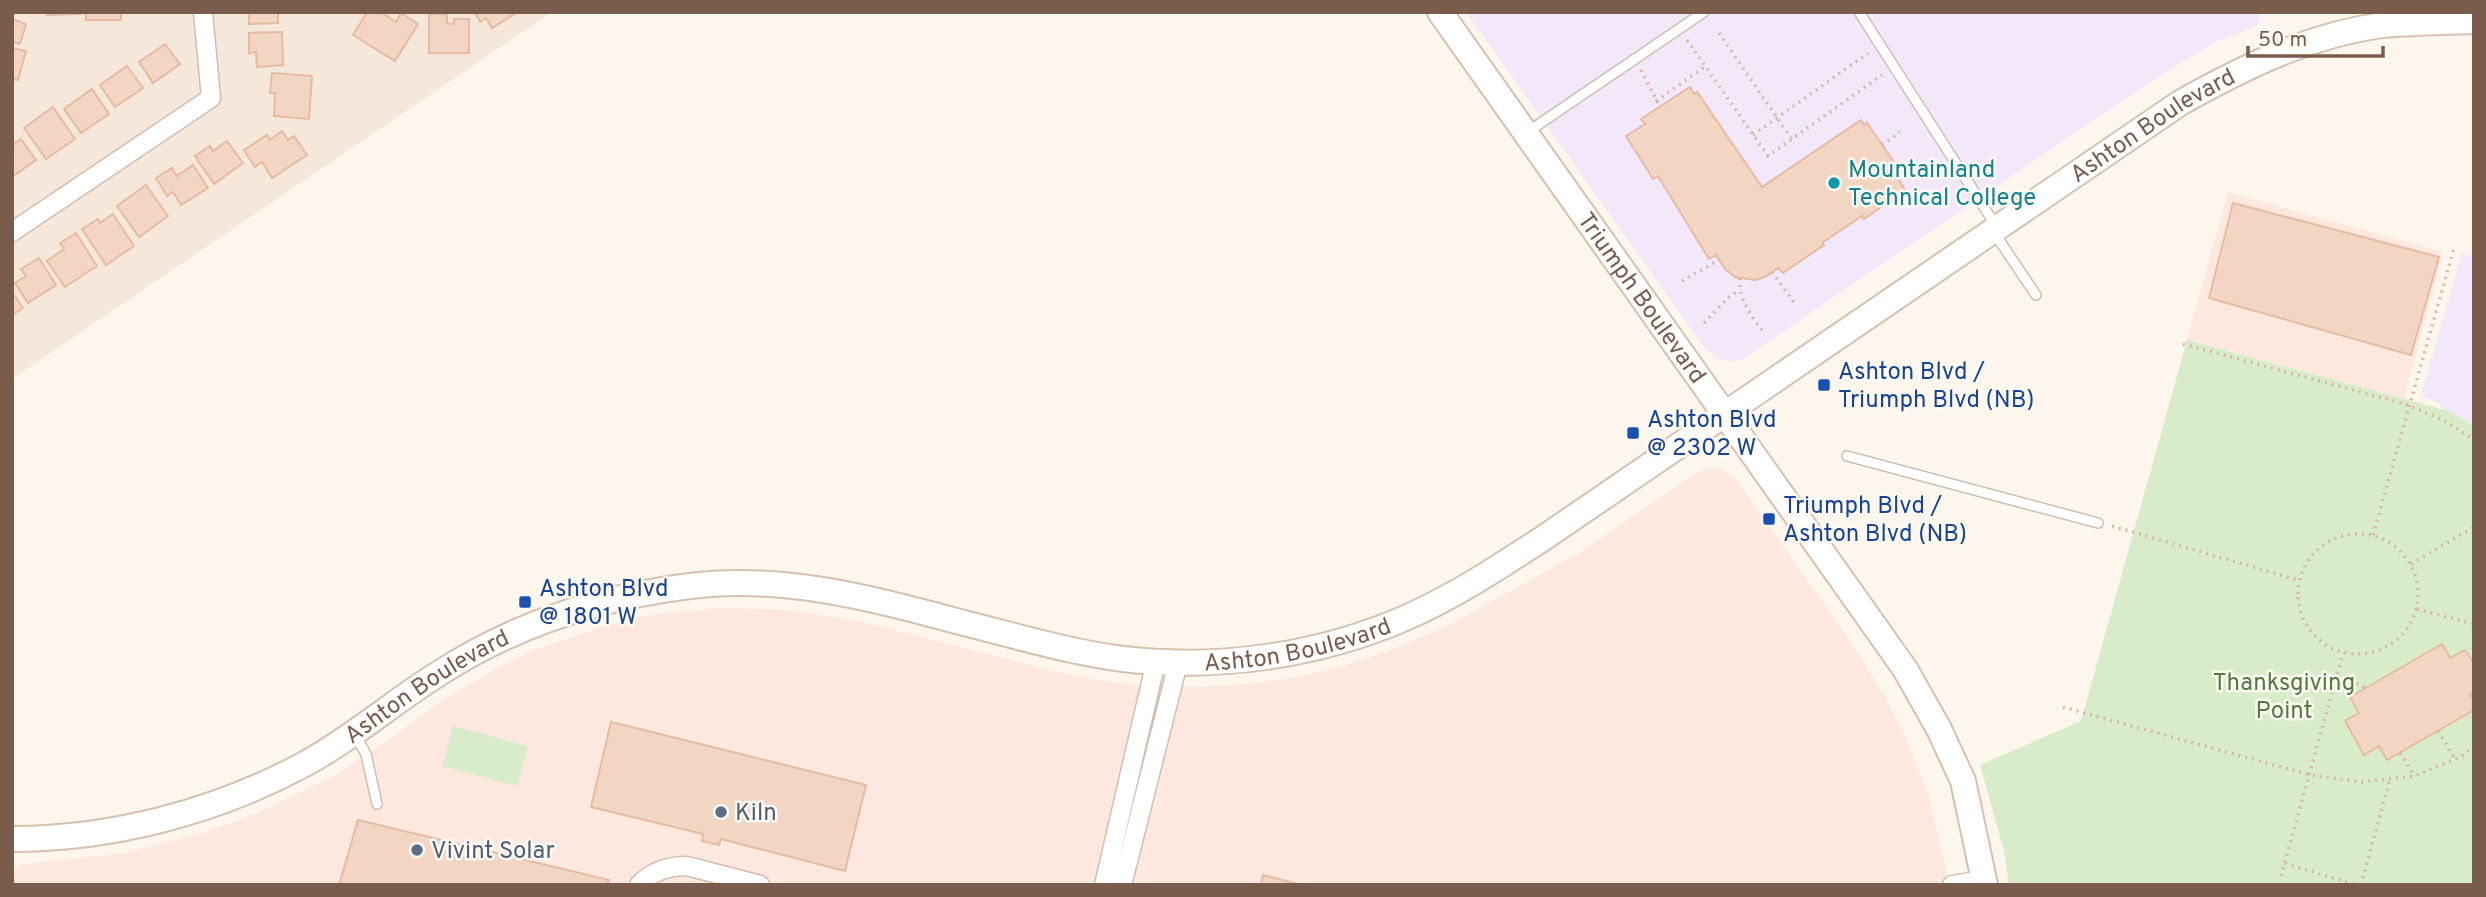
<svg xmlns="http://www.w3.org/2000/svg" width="2486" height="897" font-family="Overpass,sans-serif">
	<rect width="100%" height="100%" fill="#fdf6ec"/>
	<path fill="#f5e8da" d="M 12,12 L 552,12 L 12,379 Z"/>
	<path fill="#fde8e0" d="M 2228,192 L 2443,252 L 2404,399 L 2187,340 Z
		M 1716,468 L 1726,471 L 1734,477 L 1849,639 L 1885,697 L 1902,729 L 1928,794 L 1950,885 L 12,885 L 12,872 L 23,864 L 124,853 L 206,832 L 255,814 L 337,774 L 390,739 L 441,701 L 499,667 L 530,651 L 614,623 L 650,615 L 719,608 L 788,610 L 863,622 L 1054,671 L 1096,680 L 1138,685 L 1194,687 L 1246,684 L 1290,678 L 1341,667 L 1386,652 L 1450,625 L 1579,553 L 1695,474 L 1706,469 Z"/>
	<path fill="#f3e8fa" d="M 1466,12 L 2261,12 L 2258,25 L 2214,43 L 2150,82 L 1753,352 L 1743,359 L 1733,362 L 1717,359 L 1704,347 Z
		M 2462,253 L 2474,256 L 2474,424 L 2445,410 L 2436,402 L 2425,398 L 2422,392 Z"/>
	<path fill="#d8ecc9" d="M 2187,340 L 2445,410 L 2474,425 L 2474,885 L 2009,885 L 2004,851 L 1980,765 L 2081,721 Z
		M 453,726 L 528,746 L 517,786 L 442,766 Z"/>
	<path fill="#f3d5c3" stroke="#e6bba3" stroke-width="2" d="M 47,12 L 80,12 L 80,14 L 47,15 Z
		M 86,12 L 121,12 L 121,20 L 86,20 Z
		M 249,12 L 278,12 L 278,23 L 249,24 Z
		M 367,12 L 381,12 L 396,22 L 401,13 L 418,24 L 395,61 L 353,35 Z
		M 475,12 L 518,12 L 492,28 L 486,18 L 480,22 Z
		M 429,14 L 447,14 L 447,23 L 454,24 L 454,19 L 469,19 L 469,53 L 429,53 Z
		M 12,19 L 26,24 L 20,44 L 12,41 Z
		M 282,32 L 283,65 L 257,67 L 256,52 L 249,53 L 249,33 Z
		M 165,44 L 180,64 L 153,83 L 139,62 Z
		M 12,48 L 26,51 L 18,80 L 12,79 Z
		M 127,66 L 143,88 L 115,107 L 100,85 Z
		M 272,73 L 312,76 L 309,119 L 274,116 L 275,93 L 270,93 Z
		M 1690,87 L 1694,94 L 1697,92 L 1762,187 L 1861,120 L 1864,125 L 1867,123 L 1898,168 L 1893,171 L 1905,190 L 1864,219 L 1862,216 L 1822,243 L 1824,245 L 1783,273 L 1778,268 L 1765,277 L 1755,280 L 1735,277 L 1725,269 L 1716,255 L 1709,259 L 1658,176 L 1653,179 L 1626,136 L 1645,124 L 1641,119 Z
		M 92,89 L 109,114 L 81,133 L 64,109 Z
		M 53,107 L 75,139 L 46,159 L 24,128 Z
		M 282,131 L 288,140 L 294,136 L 307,155 L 272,178 L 262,162 L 255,167 L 244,150 L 267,135 L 270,140 Z
		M 21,139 L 36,160 L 12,177 L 12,145 Z
		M 227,141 L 243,163 L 214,184 L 195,156 L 210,146 L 213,151 Z
		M 193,165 L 208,188 L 181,205 L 173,192 L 167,196 L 156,178 L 172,168 L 177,176 Z
		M 146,185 L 168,216 L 139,237 L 117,206 Z
		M 2233,203 L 2439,257 L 2411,355 L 2209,298 Z
		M 113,214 L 134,246 L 106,265 L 82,229 L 98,219 L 100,223 Z
		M 76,233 L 97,266 L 65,287 L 47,261 L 64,249 L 60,243 Z
		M 39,258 L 56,285 L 28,303 L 15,283 L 26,276 L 21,269 Z
		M 12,292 L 23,308 L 12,315 Z
		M 2442,644 L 2450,658 L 2465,650 L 2474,664 L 2474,692 L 2470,694 L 2474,700 L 2474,710 L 2387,760 L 2379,746 L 2364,755 L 2345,721 L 2359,713 L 2350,697 Z
		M 611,722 L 866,785 L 845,871 L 721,839 L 719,845 L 702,841 L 703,834 L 591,807 Z
		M 358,820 L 609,880 L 608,885 L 339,885 Z
		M 1263,875 L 1302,885 L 1261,885 Z"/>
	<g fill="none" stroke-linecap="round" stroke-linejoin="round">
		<g stroke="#d1beb0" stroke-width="12">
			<path id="lane" d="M 1859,12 L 1996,226
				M 1526,133 L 1704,12
				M 1993,231 L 2036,295
				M 1847,456 L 2098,523
				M 355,735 L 366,754 L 377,804"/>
		</g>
		<g stroke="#d1beb0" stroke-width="21">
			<path id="street" d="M 12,232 L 211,98 L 203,12
				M 639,885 C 652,871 668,866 687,866 L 760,885
				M 1104,885 L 1156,661
				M 1122,885 L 1178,663
				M 1952,885 L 1984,880"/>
		</g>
		<g stroke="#d6c0b0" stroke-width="28">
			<g id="secondary">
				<path id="s1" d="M 1440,12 L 1905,669 L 1939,729 L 1963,781 L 1985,885"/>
				<path id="s2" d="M 12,839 C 112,839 215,812 303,765 C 351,739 392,703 438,674 C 515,624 600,597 690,586 C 784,574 874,599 964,623 C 1016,636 1069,652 1123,659 C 1217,670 1317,656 1403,619 C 1454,597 1499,567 1545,537 L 2180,103 C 2244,67 2309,35 2383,25 C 2413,22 2444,22 2474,21"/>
			</g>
		</g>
		<path stroke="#d9b8a5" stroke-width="3.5" stroke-dasharray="2 5" stroke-linecap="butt" d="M 1719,33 L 1793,141
			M 1687,40 L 1768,156 L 1882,75
			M 1641,70 L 1660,107
			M 1656,101 L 1706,66
			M 1753,135 L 1868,53
			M 1882,145 L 1900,132
			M 1772,272 L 1796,305
			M 1740,278 C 1738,300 1752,316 1764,333
			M 1682,281 L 1719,260
			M 1704,323 L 1728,298 L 1739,290
			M 2183,344 L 2405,404 L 2447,422 L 2474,440
			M 2112,526 L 2298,580
			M2298 594a60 60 0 1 1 120 0a60 60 0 1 1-120 0Z
			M 2373,535 L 2454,248
			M 2411,564 L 2474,527
			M 2417,609 L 2474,624
			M 2336,679 L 2356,683 L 2365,688
			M 2063,707 L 2310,775 L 2362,782 L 2415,776 L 2462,756 L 2474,747
			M 2438,731 L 2455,759
			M 2400,753 L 2414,775
			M 2285,863 L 2356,885
			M 2281,876 L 2343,653
			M 2361,885 L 2390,779"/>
		<use href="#lane" stroke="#fff" stroke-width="9"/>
		<use href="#street" stroke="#fff" stroke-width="18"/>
		<use href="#secondary" stroke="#fff" stroke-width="24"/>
	</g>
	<circle fill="#0f9aa8" stroke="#fffaf3" stroke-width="2.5" cx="1834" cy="183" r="7"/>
	<g fill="#1a4fb4" stroke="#fffaf3" stroke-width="2.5">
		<rect x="1817" y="378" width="14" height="14" rx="3.5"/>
		<rect x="1626" y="426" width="14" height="14" rx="3.5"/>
		<rect x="1762" y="512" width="14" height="14" rx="3.5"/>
		<rect x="518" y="595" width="14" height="14" rx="3.5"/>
	</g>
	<g fill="#5c6f8a" stroke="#fffaf3" stroke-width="2.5">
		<circle cx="721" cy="812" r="7"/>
		<circle cx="417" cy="850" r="7"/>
	</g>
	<g text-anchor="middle" stroke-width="5" stroke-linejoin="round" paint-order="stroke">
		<g font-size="24" fill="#7a5c4d" stroke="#fffaf3">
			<text dy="8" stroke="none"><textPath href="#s2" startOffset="2361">Ashton Boulevard</textPath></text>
			<text dy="8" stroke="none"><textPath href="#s1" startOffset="350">Triumph Boulevard</textPath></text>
			<text dy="8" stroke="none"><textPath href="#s2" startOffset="1353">Ashton Boulevard</textPath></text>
			<text dy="8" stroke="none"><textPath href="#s2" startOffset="450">Ashton Boulevard</textPath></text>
		</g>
		<g font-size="24" fill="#0d838f" stroke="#fffaf3" text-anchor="start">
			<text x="1848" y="177">Mountainland<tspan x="1848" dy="28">Technical College</tspan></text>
		</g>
		<g font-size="24" fill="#164399" stroke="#fffaf3" text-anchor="start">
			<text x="1838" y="379">Ashton Blvd /<tspan x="1838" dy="28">Triumph Blvd (NB)</tspan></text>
			<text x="1647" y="427">Ashton Blvd<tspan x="1647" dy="28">@ 2302 W</tspan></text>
			<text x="1783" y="513">Triumph Blvd /<tspan x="1783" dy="28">Ashton Blvd (NB)</tspan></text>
			<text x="539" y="596">Ashton Blvd<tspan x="539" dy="28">@ 1801 W</tspan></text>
		</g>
		<g font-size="24" fill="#537a41" stroke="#fffaf3">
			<text x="2284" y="690">Thanksgiving<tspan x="2284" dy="28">Point</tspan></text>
		</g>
		<g font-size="24" fill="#4e5e75" stroke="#fffaf3" text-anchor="start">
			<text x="735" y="820">Kiln</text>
			<text x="431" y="858">Vivint Solar</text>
		</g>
	</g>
	<rect width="2486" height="897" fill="none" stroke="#7a5c4d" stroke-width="28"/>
	<path d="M2248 46v10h135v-10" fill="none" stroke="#7a5c4d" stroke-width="3.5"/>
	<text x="2258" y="46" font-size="21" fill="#7a5c4d" stroke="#fffaf3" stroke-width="5" paint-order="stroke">50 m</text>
</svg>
